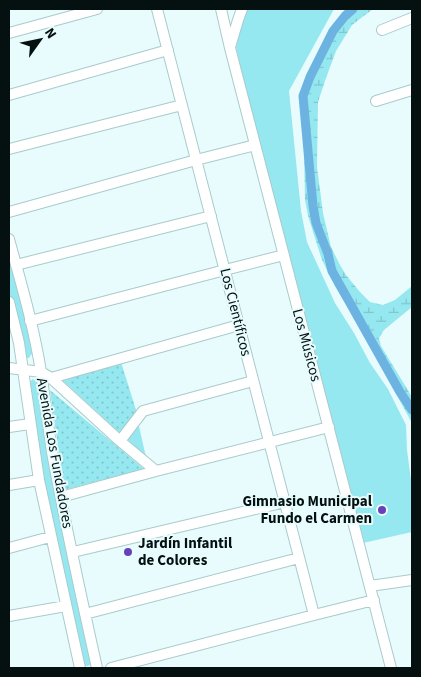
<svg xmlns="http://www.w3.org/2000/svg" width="421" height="677" font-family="'Source Sans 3',sans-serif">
	<defs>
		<pattern id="wetland-marsh" width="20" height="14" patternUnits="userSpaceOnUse" patternTransform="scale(1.25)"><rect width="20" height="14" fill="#95e8f0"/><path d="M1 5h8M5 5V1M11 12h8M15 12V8" fill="none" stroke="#7fc6cd"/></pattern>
		<pattern id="park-dots" width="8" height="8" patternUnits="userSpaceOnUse" patternTransform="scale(1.25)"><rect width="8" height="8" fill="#95e8f0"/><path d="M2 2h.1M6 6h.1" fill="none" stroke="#7fc6cd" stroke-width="1.8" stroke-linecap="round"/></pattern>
	</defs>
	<rect width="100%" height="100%" fill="#e8fcfd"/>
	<path fill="#95e8f0" d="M 246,9 L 334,9 L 289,91 L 301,211 L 307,242 L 335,303 L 354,333 L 370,363 L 388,389 L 406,425 L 407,450 L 412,488 L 412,532 L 363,543 L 257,142 L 236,47 Z
		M 9,256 L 32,346 L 33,352 L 29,358 L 25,358 L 9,296 Z
		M 33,379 L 38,383 L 91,665 L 87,666 L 83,665 L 66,578 L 41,468 L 28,383 Z
		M 138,422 L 146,457 L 126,438 Z"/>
	<path fill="url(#wetland-marsh)" d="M 357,9 L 373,9 L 352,25 L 336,51 L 326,78 L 318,102 L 317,167 L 323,213 L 331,247 L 340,265 L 346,275 L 360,292 L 370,302 L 383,305 L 395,300 L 412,286 L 412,307 L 384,330 L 379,338 L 381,346 L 412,397 L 412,423 L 354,317 L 336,288 L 322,260 L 308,216 L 305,200 L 303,107 L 308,86 L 342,19 Z"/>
	<path fill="url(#park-dots)" d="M 121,362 L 137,413 L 120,433 L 61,379 Z
		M 50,390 L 144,469 L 64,490 Z"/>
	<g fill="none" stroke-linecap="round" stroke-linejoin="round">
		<path stroke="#6cb3e2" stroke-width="9" d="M 353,9 L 345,16 L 333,31 L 310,77 L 303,96 L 313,206 L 316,223 L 328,254 L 332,271 L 400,392 L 412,410"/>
		<g stroke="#aacacc" stroke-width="12">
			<path id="minor" d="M 157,9 L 314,615
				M 221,9 L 230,48 L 391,668
				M 382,30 L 412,18
				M 9,33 L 97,9
				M 230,47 L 238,20 L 242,9
				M 9,95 L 168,50
				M 376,101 L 412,90
				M 9,149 L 182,105
				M 9,212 L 196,160 L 255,145
				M 9,239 C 21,283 34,327 41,372 C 45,399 48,425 52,452 C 65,524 81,596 97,668
				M 16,265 L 211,216
				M 9,302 L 19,343 L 39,480 L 80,668
				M 30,321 L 225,270 L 284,255
				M 9,368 L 41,372 L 51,378 L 120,441 L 156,471
				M 51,378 L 239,325
				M 9,427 L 30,424
				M 120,441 L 143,411 L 253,381
				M 9,485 L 39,480
				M 61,497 L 156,471 L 329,427
				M 9,548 L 50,537
				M 73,552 L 285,502
				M 370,586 L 412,580
				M 85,614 L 299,558
				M 9,616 L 66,606
				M 111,668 L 314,615 L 374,600"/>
		</g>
		<use href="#minor" stroke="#fff" stroke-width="10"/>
	</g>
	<g fill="#6841ba" stroke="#e8fcfd" stroke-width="2">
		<circle cx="382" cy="510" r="5"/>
		<circle cx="128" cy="552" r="5"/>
	</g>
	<g text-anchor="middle" stroke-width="4" stroke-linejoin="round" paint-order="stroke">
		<g font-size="15" fill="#051011" stroke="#e8fcfd">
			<text transform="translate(236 312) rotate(76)" y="5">Los Científicos</text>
			<text transform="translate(307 345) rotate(75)" y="5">Los Músicos</text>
			<text transform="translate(55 453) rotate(80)" y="5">Avenida Los Fundadores</text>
		</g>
		<g font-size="15" font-weight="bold" fill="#051011" stroke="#e8fcfd" text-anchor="end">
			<text x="372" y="506">Gimnasio Municipal<tspan x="372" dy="17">Fundo el Carmen</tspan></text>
			<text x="138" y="548" text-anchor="start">Jardín Infantil<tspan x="138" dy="17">de Colores</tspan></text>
		</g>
	</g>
	<rect width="421" height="677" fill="none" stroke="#051011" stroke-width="20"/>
	<g transform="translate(40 40) rotate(57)" stroke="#e8fcfd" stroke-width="4" paint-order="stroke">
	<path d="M0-4L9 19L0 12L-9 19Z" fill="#051011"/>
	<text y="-8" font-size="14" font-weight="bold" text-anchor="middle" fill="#051011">N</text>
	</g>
</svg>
